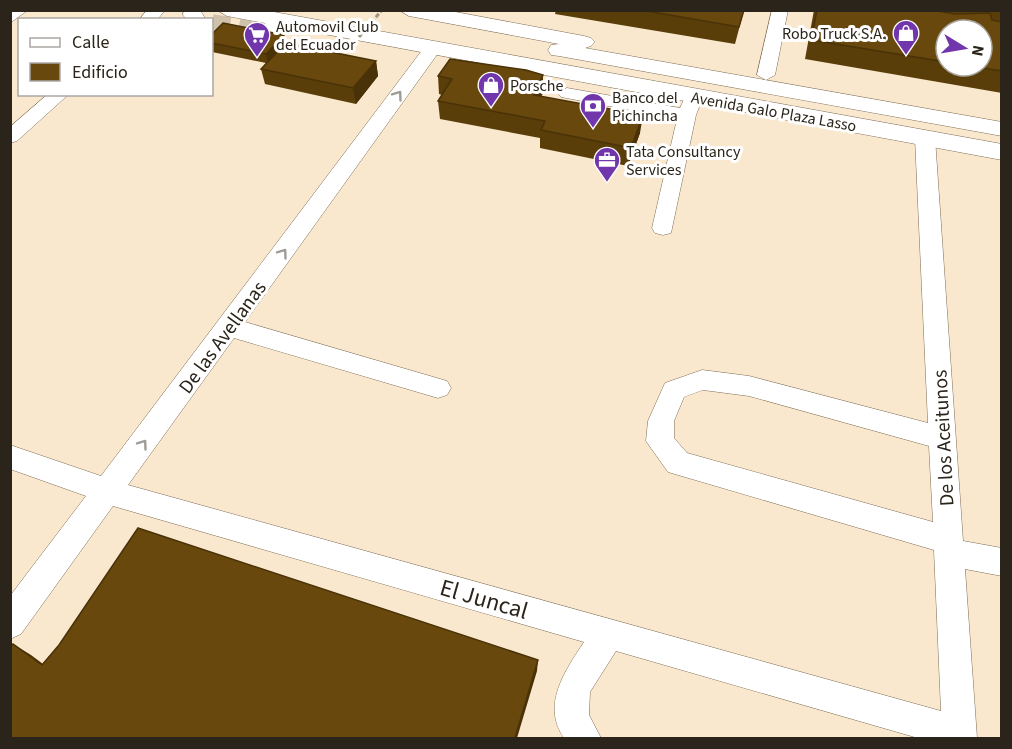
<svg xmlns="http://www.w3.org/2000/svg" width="1012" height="749" font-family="'Source Sans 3',sans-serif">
	<rect width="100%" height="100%" fill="#fae8ce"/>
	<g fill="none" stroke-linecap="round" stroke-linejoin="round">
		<path stroke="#d0c1aa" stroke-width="18" stroke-dasharray="18 9" stroke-linecap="butt" d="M 212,23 L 251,30"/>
		<g stroke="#7d6d55" stroke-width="1">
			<path id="minor" d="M 10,10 L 28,10 L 10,23 Z
				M 147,10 L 165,10 L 157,20 L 139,20 Z
				M 184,10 L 200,10 L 206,20 L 187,20 L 183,15 Z
				M 772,10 L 788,10 L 775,75 L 766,80 L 757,75 Z
				M 292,18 L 300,23 L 298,27 C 283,31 255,43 243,30 C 246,26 282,20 292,18 Z
				M 432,44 L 441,49 L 245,322 L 447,381 L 451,388 L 447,395 L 438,398 L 234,338 L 128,485 L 941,711 L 934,550 L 668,472 L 646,441 L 648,421 L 665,383 L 702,370 L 749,376 L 928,423 L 915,138 L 918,134 L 932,134 L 935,138 L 963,541 L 1002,548 L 1002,576 L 965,569 L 977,738 L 918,738 L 616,651 L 590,692 L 589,715 L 601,738 L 564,738 C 541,705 565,671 584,642 L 113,506 L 21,634 L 10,639 L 10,596 L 86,496 L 10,469 L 10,445 L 101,476 L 426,45 ZM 703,390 L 749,396 L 929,446 L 933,522 L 687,453 L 674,438 L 674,421 L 684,397 Z
				M 567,88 L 680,108 L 687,93 L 701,93 L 703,97 L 696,115 L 671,233 L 663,235 L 655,233 L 652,228 L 677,119 L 561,97 L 558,93 Z
				M 48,94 L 69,94 L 17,141 L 10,143 L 10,127 Z"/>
		</g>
		<g stroke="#7d6d55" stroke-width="1">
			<path id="major" d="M 217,10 L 263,10 L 1002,144 L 1002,160 L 227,16 Z
				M 399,10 L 445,10 L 584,36 L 591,38 L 595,42 L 591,46 L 585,48 L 1002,122 L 1002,136 L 559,56 L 551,55 L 548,50 L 551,45 L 559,44 L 409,16 Z"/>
		</g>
		<use href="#minor" fill="#fff" fill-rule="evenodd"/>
		<use href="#major" fill="#fff" fill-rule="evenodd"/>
		<path stroke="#a19481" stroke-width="3" stroke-dasharray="4.5 2" stroke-linecap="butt" d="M 359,37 L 382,10"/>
	</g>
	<path fill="#593e0a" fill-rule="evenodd" d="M 556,10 L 744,10 L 735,44 L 555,14 Z
		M 814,10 L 1002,10 L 1002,93 L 805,59 ZM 946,30 L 982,66 L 946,66 Z
		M 212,34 L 284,35 L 286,43 L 376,61 L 378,76 L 356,104 L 265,84 L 261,69 L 266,63 L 212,52 Z
		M 438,76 L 543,93 L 541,96 L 640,133 L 628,166 L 540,148 L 540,138 L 440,119 L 438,101 L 442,95 L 439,94 Z"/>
	<path fill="#493208" d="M 284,35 L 287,45 L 268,63 L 266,54 Z
		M 376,61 L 378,76 L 356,104 L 353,88 Z
		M 543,75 L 543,93 L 533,113 L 534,95 Z
		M 643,115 L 640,133 L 628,166 L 631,148 Z
		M 13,644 L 31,655 L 59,676 L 42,665 Z
		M 538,660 L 537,671 L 517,738 L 515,738 Z"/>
	<path fill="#68480c" stroke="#493208" stroke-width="1.5" d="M 641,10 L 744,10 L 739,27 Z
		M 817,10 L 932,10 L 955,14 L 990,13 L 992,20 L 1002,22 L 1002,71 L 969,66 L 982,66 L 982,30 L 946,30 L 946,62 L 811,40 Z
		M 223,23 L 284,35 L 266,54 L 212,43 L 212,34 Z
		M 286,43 L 376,61 L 353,88 L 261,69 Z
		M 450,59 L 526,70 L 543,75 L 534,95 L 643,115 L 631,148 L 541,130 L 545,121 L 438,101 L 452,79 L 438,76 Z
		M 138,528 L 538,660 L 515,738 L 10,738 L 10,647 L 13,644 L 42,665 L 59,645 Z"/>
	<defs><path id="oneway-chevron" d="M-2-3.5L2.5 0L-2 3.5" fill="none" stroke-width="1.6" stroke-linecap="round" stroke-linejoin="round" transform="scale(1.5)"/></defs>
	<g stroke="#9f9c98">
		<use href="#oneway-chevron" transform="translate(398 95) rotate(-54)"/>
		<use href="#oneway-chevron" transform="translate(283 253) rotate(-54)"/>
		<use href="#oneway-chevron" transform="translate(143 444) rotate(-54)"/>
	</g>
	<defs>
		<g id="shop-pin" transform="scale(1.35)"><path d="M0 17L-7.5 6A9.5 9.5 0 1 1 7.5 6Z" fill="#7236ac" stroke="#fff"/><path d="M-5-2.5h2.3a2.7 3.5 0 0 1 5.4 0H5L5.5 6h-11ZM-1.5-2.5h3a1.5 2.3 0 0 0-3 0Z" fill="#fff"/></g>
		<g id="supermarket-pin" transform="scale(1.35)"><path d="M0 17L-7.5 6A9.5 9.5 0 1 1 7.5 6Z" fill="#7236ac" stroke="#fff"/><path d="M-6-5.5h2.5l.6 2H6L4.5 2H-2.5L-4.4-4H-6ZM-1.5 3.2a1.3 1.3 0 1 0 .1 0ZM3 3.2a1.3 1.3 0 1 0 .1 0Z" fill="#fff"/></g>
		<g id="bank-pin" transform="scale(1.35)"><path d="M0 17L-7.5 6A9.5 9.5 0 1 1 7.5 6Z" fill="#7236ac" stroke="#fff"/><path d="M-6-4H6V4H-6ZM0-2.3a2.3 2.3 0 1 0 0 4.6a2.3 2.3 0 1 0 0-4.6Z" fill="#fff"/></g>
		<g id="office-pin" transform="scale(1.35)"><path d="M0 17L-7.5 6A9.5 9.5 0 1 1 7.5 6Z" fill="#7236ac" stroke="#fff"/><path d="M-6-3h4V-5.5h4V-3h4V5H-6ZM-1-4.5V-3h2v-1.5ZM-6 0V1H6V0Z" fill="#fff"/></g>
	</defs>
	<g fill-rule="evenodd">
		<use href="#shop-pin" x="906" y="33"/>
		<use href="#supermarket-pin" x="257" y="35"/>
		<use href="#shop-pin" x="491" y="85"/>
		<use href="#bank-pin" x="593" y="106"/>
		<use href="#office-pin" x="607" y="160"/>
	</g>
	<g text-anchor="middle" stroke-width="6" stroke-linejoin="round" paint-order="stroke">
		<g font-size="16" fill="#2a241a" stroke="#fff" text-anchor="start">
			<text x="276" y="32">Automovil Club<tspan x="276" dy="18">del Ecuador</tspan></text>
			<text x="886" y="39" text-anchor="end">Robo Truck S.A.</text>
			<text x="510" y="91">Porsche</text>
			<text x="612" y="103">Banco del<tspan x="612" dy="18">Pichincha</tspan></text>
			<text x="626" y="157">Tata Consultancy<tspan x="626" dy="18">Services</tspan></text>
		</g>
		<g font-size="16" fill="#2a241a" stroke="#fff">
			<text transform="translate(774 111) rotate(10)" y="6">Avenida Galo Plaza Lasso</text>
		</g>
		<g font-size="20" fill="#2a241a" stroke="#fff">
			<text transform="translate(222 337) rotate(-54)" y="7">De las Avellanas</text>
			<text transform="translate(943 438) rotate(-93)" y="7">De los Aceitunos</text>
		</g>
		<g font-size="24" fill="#2a241a" stroke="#fff">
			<text transform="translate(484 599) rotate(16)" y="8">El Juncal</text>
		</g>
	</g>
	<rect width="1012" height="749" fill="none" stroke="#2a241a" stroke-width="24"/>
	<rect x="18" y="18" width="195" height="78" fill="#ffffff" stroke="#aaa7a3" stroke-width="1.5"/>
	<rect x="30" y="38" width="30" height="9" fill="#ffffff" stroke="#aaa7a3" stroke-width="1.5"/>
	<text x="72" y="48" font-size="18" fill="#2a241a">Calle</text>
	<rect x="30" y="63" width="30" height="18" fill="#68480c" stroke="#aaa7a3" stroke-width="1.5"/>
	<text x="72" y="78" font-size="18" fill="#2a241a">Edificio</text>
	<g transform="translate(964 48) rotate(101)"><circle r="28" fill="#ffffff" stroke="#aaa7a3" stroke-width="1.5"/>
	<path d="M0-4.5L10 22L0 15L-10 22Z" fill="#7236ac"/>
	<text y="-9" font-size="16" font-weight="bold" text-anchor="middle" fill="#2a241a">N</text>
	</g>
</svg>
